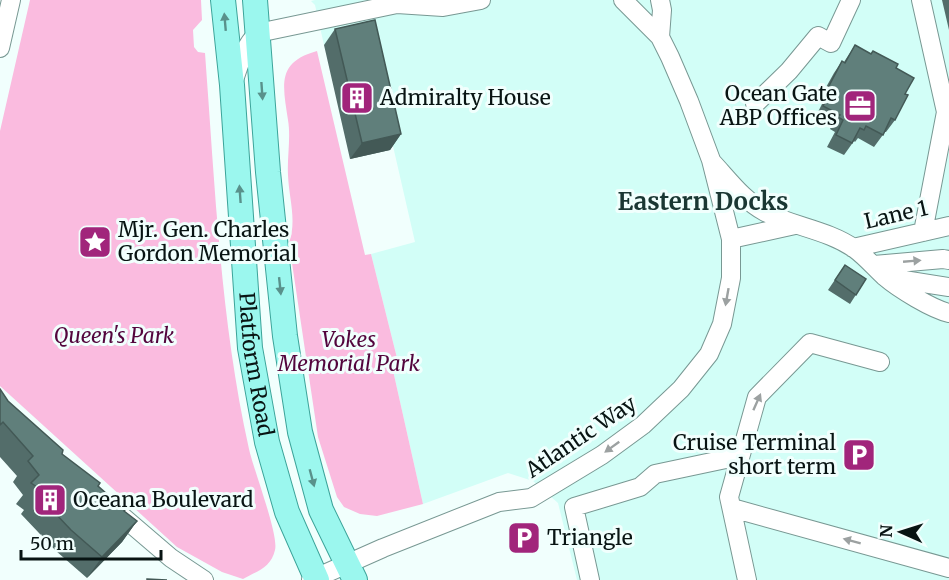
<svg xmlns="http://www.w3.org/2000/svg" width="949" height="580" font-family="Merriweather,serif">
	<rect width="100%" height="100%" fill="#f1fffd"/>
	<path fill="#d2fef7" d="M 315,0 L 949,0 L 949,580 L 577,580 L 558,503 L 533,481 L 508,473 L 423,504 L 392,366 L 397,358 L 371,254 L 415,242 L 368,37 L 324,45 L 315,5 L 311,1 Z"/>
	<path fill="#fabbdf" d="M 30,0 L 201,0 L 202,20 L 193,30 L 194,47 L 198,52 L 205,53 C 215,185 220,319 249,449 C 253,468 279,535 275,550 C 271,568 257,571 243,579 L 222,572 L 177,547 L 0,386 L 0,131 Z
		M 317,51 L 365,255 L 371,254 L 397,358 L 392,366 L 423,504 L 377,516 L 360,514 L 344,507 L 337,497 L 318,437 L 289,243 C 297,220 289,199 288,175 C 287,157 291,138 288,120 C 283,86 276,62 317,51 Z"/>
	<g fill="none" stroke-linecap="round" stroke-linejoin="round">
		<g stroke="#789893" stroke-width="20">
			<path id="minor" d="M 921,0 L 946,112 L 923,232
				M 397,4 L 443,7 L 481,0
				M 660,37 L 662,10 L 660,0
				M 0,48 L 11,0
				M 233,83 C 239,65 244,46 258,33 L 397,4 L 406,0
				M 755,104 L 789,71 L 818,36 L 831,43 L 851,0
				M 712,162 C 728,179 744,201 765,212 C 794,227 828,230 855,249 C 866,257 875,268 885,277 C 899,289 932,309 949,313
				M 731,239 L 795,225
				M 853,248 L 949,226
				M 874,265 L 943,259 L 949,260
				M 891,278 L 949,287
				M 732,508 L 949,568
				M 116,511 L 171,558 L 204,580
				M 311,580 L 383,548 L 499,502 L 531,498 L 602,455 L 643,425 L 681,389 L 709,354 L 722,324 L 731,278 L 731,239 L 711,160 L 689,101 L 670,57 L 660,37 L 623,0
				M 590,580 L 574,507 L 640,487 L 655,474 L 740,456
				M 747,580 L 729,497 L 757,397 L 810,343 L 880,362"/>
		</g>
		<g stroke="#3ca49a" stroke-width="26">
			<g id="major">
				<path id="s1" d="M 223,0 L 232,85 L 250,348 L 267,442 L 287,512 L 317,580"/>
				<path d="M 255,0 L 268,172 L 285,336 L 300,432 L 321,510 L 355,580"/>
			</g>
		</g>
		<use href="#minor" stroke="#fff" stroke-width="18"/>
		<use href="#major" stroke="#9bf7ee" stroke-width="24"/>
	</g>
	<path fill="#536d6a" d="M 942,0 L 949,0 L 949,30 Z
		M 335,29 L 401,134 L 390,150 L 350,159 L 324,45 Z
		M 855,45 L 896,68 L 905,94 L 895,120 L 886,132 L 885,132 L 874,147 L 858,138 L 855,142 L 854,141 L 844,155 L 827,147 L 835,132 L 830,129 L 831,127 L 815,118 L 824,100 L 820,98 L 834,73 L 842,61 L 844,62 Z
		M 845,265 L 866,279 L 850,304 L 828,290 Z
		M 0,389 L 8,401 L 62,454 L 98,486 L 125,512 L 137,521 L 122,542 L 87,578 L 56,551 L 21,514 L 24,510 L 16,504 L 23,495 L 13,482 L 17,476 L 0,457 Z"/>
	<path fill="#435956" d="M 401,134 L 390,150 L 350,159 L 362,143 Z
		M 137,521 L 122,542 L 87,578 L 102,557 Z"/>
	<path fill="#607f7b" stroke="#435956" stroke-width="1.5" d="M 375,20 L 401,134 L 362,143 L 335,29 Z
		M 855,45 L 871,54 L 873,51 L 898,64 L 896,68 L 914,78 L 905,94 L 908,95 L 895,120 L 891,118 L 883,135 L 866,126 L 864,130 L 860,128 L 852,143 L 836,135 L 843,120 L 838,117 L 840,115 L 823,106 L 833,88 L 829,86 L 842,61 L 845,63 Z
		M 845,265 L 866,279 L 856,295 L 835,280 Z
		M 0,389 L 8,401 L 63,450 L 62,454 L 100,483 L 98,486 L 115,501 L 125,498 L 131,503 L 124,511 L 137,521 L 102,557 L 71,530 L 36,493 L 40,489 L 31,483 L 39,475 L 28,461 L 33,456 L 3,422 L 0,425 Z
		M 147,579 L 167,580 L 147,580 Z"/>
	<defs><path id="oneway-solid" d="M-6-.8H1V-3.2L6.5 0L1 3.2V.8H-6Z" transform="scale(1.5)"/></defs>
	<g fill="#59918b">
		<use href="#oneway-solid" transform="translate(225 22) rotate(-95)"/>
		<use href="#oneway-solid" transform="translate(262 91) rotate(86)"/>
		<use href="#oneway-solid" transform="translate(240 194) rotate(-94)"/>
		<use href="#oneway-solid" transform="translate(280 286) rotate(84)"/>
		<use href="#oneway-solid" transform="translate(312 478) rotate(75)"/>
	</g>
	<g fill="#9ca1a1">
		<use href="#oneway-solid" transform="translate(912 261) rotate(-5)"/>
		<use href="#oneway-solid" transform="translate(727 297) rotate(100)"/>
		<use href="#oneway-solid" transform="translate(757 402) rotate(-66)"/>
		<use href="#oneway-solid" transform="translate(612 447) rotate(144)"/>
		<use href="#oneway-solid" transform="translate(852 541) rotate(-165)"/>
	</g>
	<defs>
		<g id="building-square" transform="scale(1.725)"><rect x="-9" y="-9" width="18" height="18" rx="4" fill="#a1257b" stroke="#f1fffd"/><path d="M-4-6H4V6H1V3H-1V6H-4ZM-2.5-4.3h1.7v1.8h-1.7ZM.8-4.3h1.7v1.8H.8ZM-2.5-1h1.7V.8h-1.7ZM.8-1h1.7V.8H.8Z" fill="#fff"/></g>
		<g id="office-square" transform="scale(1.725)"><rect x="-9" y="-9" width="18" height="18" rx="4" fill="#a1257b" stroke="#f1fffd"/><path d="M-6-3h4V-5.5h4V-3h4V5H-6ZM-1-4.5V-3h2v-1.5ZM-6 0V1H6V0Z" fill="#fff"/></g>
		<g id="sight-square" transform="scale(1.725)"><rect x="-9" y="-9" width="18" height="18" rx="4" fill="#a1257b" stroke="#f1fffd"/><path d="M0-6L1.8-2.2L6-1.7L2.9 1.2L3.7 5.4L0 3.3L-3.7 5.4L-2.9 1.2L-6-1.7L-1.8-2.2Z" fill="#fff"/></g>
		<g id="parking-square" transform="scale(1.725)"><rect x="-9" y="-9" width="18" height="18" rx="4" fill="#a1257b" stroke="#f1fffd"/><path d="M-3.5-5.5H1a3.5 3.5 0 0 1 0 7H-1V5.5H-3.5ZM-1-3.4V-.6H.8a1.4 1.4 0 0 0 0-2.8Z" fill="#fff"/></g>
	</defs>
	<g fill-rule="evenodd">
		<use href="#building-square" x="357" y="98"/>
		<use href="#office-square" x="860" y="106"/>
		<use href="#sight-square" x="95" y="242"/>
		<use href="#parking-square" x="859" y="455"/>
		<use href="#building-square" x="50" y="500"/>
		<use href="#parking-square" x="524" y="538"/>
	</g>
	<g text-anchor="middle" stroke-width="6" stroke-linejoin="round" paint-order="stroke">
		<g font-size="21" fill="#081413" stroke="#f1fffd" text-anchor="start">
			<text x="837" y="101" text-anchor="end">Ocean Gate<tspan x="837" dy="24">ABP Offices</tspan></text>
			<text x="380" y="105">Admiralty House</text>
			<text x="118" y="237">Mjr. Gen. Charles<tspan x="118" dy="24">Gordon Memorial</tspan></text>
			<text x="836" y="450" text-anchor="end">Cruise Terminal<tspan x="836" dy="24">short term</tspan></text>
			<text x="73" y="507">Oceana Boulevard</text>
			<text x="547" y="545">Triangle</text>
		</g>
		<g font-size="21" fill="#081413" stroke="#f1fffd">
			<text transform="translate(896 215) rotate(-13)" y="7">Lane 1</text>
			<text dy="7" stroke="none"><textPath href="#s1" startOffset="366">Platform Road</textPath></text>
			<text transform="translate(581 437) rotate(-34)" y="7">Atlantic Way</text>
		</g>
		<g font-size="21" font-style="italic" fill="#53053d" stroke="#f1fffd">
			<text x="114" y="343">Queen's Park</text>
			<text x="349" y="347">Vokes<tspan x="349" dy="24">Memorial Park</tspan></text>
		</g>
		<g font-size="24" font-weight="bold" fill="#1a3733" stroke="#f1fffd">
			<text x="703" y="210">Eastern Docks</text>
		</g>
	</g>
	<g transform="translate(901 532) rotate(273)" stroke="#f1fffd" stroke-width="4.5" paint-order="stroke">
	<path d="M0-4.5L10 22L0 15L-10 22Z" fill="#081413"/>
	<text y="-9" font-size="16" font-weight="bold" text-anchor="middle" fill="#081413">N</text>
	</g>
	<path d="M21 550v9h140v-9" fill="none" stroke="#081413" stroke-width="3"/>
	<text x="30" y="550" font-size="18" fill="#081413" stroke="#f1fffd" stroke-width="4.5" paint-order="stroke">50 m</text>
</svg>
